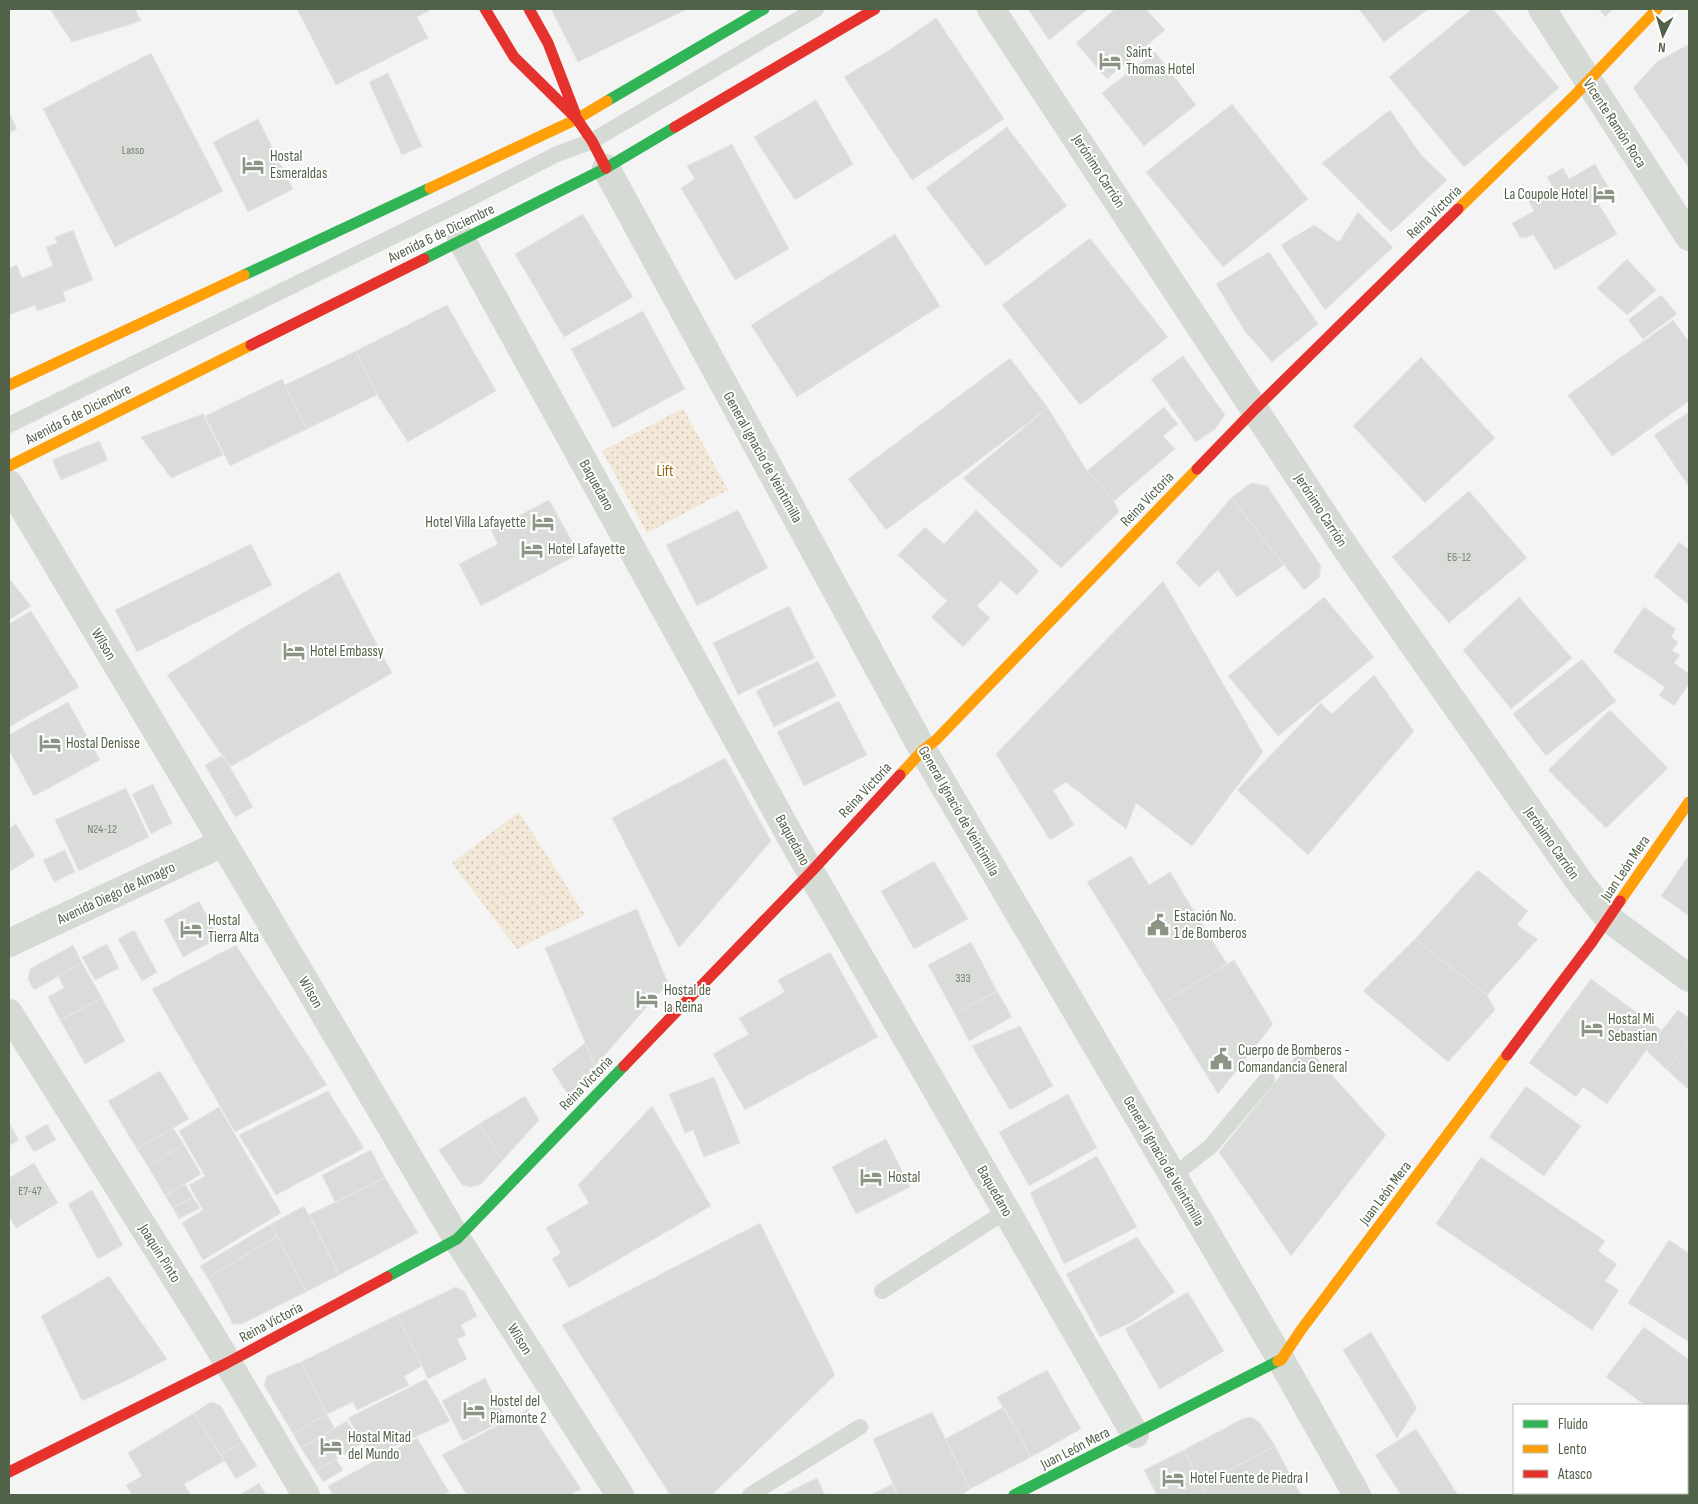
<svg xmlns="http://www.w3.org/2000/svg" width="1698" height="1504" font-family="'Sofia Sans Condensed',sans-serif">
	<defs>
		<pattern id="grass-dots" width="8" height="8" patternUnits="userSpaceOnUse" patternTransform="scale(1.25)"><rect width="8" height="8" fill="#f3e8d7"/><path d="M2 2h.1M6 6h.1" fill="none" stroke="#c7bfb0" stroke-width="1.8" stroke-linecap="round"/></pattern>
	</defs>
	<rect width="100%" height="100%" fill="#f4f4f4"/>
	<path fill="url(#grass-dots)" d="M 683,408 L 728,490 L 647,533 L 602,451 Z
		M 519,812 L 585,915 L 517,949 L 452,863 Z"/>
	<path fill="#dadcd9" stroke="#e5e6e5" d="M 50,9 L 135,9 L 141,21 L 72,42 Z
		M 297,9 L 428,9 L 429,11 L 417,17 L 428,38 L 336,85 Z
		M 551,9 L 687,9 L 578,62 Z
		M 1028,9 L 1088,9 L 1049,40 Z
		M 1115,9 L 1146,9 L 1165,30 L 1107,79 L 1076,43 Z
		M 1359,9 L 1428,9 L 1384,42 Z
		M 1472,9 L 1493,9 L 1559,88 L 1464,167 L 1389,77 Z
		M 1599,9 L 1613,9 L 1605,17 Z
		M 936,18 L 1004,119 L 912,180 L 844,77 L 891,49 Z
		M 1689,44 L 1689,168 L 1633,88 L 1657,62 Z
		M 1155,52 L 1196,105 L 1144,146 L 1102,93 Z
		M 151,53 L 223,191 L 115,247 L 43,109 Z
		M 388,73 L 422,146 L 402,155 L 369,82 Z
		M 816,100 L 853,164 L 795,200 L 754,137 Z
		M 1232,104 L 1308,199 L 1223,267 L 1146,172 Z
		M 1390,110 L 1421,155 L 1447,180 L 1391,232 L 1322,163 Z
		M 9,113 L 17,129 L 9,133 Z
		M 258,119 L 293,189 L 248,212 L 213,142 Z
		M 1007,127 L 1067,206 L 986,266 L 926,188 Z
		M 732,144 L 789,249 L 735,280 L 681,188 L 695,179 L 687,166 Z
		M 1595,164 L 1610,190 L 1595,198 L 1617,234 L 1555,270 L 1533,234 L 1526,238 L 1520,237 L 1512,223 L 1534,211 L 1528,200 L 1552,186 L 1547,177 L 1563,168 L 1569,179 Z
		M 1358,212 L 1393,247 L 1325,310 L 1281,245 L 1314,225 L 1339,242 Z
		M 583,214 L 633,297 L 564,337 L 515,254 Z
		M 73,230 L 93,280 L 63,292 L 66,301 L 37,311 L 35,305 L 9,315 L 9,268 L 17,265 L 22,278 L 53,266 L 46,247 L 57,243 L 55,237 Z
		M 895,234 L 940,306 L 797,397 L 751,325 Z
		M 1090,238 L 1168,337 L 1080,405 L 1002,305 Z
		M 1269,252 L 1318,324 L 1272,362 L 1244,330 L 1216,284 Z
		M 1627,259 L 1656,290 L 1627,315 L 1597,288 Z
		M 1661,295 L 1677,314 L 1643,339 L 1628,320 Z
		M 447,305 L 496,391 L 408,442 L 377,395 L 356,351 Z
		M 643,311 L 685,389 L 613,428 L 571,349 Z
		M 1673,320 L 1689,342 L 1689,401 L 1612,456 L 1568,395 Z
		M 356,351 L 377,395 L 307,429 L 285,385 Z
		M 1183,356 L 1225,415 L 1215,429 L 1196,442 L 1151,379 Z
		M 1421,357 L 1495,438 L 1425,503 L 1353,426 Z
		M 1010,358 L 1048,408 L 886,530 L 848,479 Z
		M 282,379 L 307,429 L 230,466 L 205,416 Z
		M 1164,407 L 1178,424 L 1163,436 L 1175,449 L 1114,501 L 1087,471 Z
		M 1048,408 L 1087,471 L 1114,501 L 1119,512 L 1061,568 L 963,478 Z
		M 1689,412 L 1689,487 L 1654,435 Z
		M 203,414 L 223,455 L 171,478 L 141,437 Z
		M 99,441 L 108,460 L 61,480 L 52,460 Z
		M 1251,483 L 1267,486 L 1321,566 L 1319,578 L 1304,590 L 1231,498 Z
		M 1469,491 L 1527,558 L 1449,623 L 1392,557 Z
		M 1231,498 L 1284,565 L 1237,597 L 1218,570 L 1199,587 L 1176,563 Z
		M 549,500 L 579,554 L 481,606 L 459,564 L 498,544 L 491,530 Z
		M 738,510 L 768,568 L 697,606 L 666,545 Z
		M 976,510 L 1039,571 L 1017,595 L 1001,581 L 977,606 L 990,618 L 963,647 L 931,617 L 947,601 L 898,555 L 925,527 L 944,544 Z
		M 1679,542 L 1689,550 L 1689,605 L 1654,576 Z
		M 251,544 L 272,585 L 137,652 L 115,610 Z
		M 339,572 L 392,673 L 230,767 L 167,675 L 243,628 Z
		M 9,578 L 31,606 L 9,620 Z
		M 1163,581 L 1263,752 L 1192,846 L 1136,803 L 1126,829 L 1066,782 L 1053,790 L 1074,825 L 1050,840 L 996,754 Z
		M 1324,597 L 1374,657 L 1278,736 L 1228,676 Z
		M 1519,597 L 1572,658 L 1511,709 L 1463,650 Z
		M 789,606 L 815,658 L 738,695 L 713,643 Z
		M 1644,607 L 1676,629 L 1671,637 L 1678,642 L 1672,651 L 1680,655 L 1674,663 L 1689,674 L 1689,684 L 1674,706 L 1659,695 L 1665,687 L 1613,652 Z
		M 31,611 L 79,687 L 9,727 L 9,624 Z
		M 1582,659 L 1616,701 L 1546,756 L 1513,714 Z
		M 818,661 L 836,696 L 774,727 L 756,691 Z
		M 1374,675 L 1414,731 L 1308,855 L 1237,790 L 1321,703 L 1332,714 Z
		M 839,701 L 867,755 L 804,786 L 777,732 Z
		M 68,702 L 100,760 L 34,796 L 9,750 L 9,735 Z
		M 1610,710 L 1668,768 L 1606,828 L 1548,770 Z
		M 223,755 L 241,786 L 223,796 L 205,765 Z
		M 725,758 L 771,841 L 679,948 L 612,818 Z
		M 153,784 L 172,823 L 151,834 L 132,794 Z
		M 241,786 L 253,807 L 235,817 L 223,796 Z
		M 126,788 L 149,837 L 79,871 L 55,820 Z
		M 16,824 L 35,856 L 9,872 L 9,829 Z
		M 65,850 L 75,872 L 54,882 L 43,860 Z
		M 1689,855 L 1689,916 L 1661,896 Z
		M 1131,856 L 1149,885 L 1170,872 L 1227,964 L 1162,1003 L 1087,882 Z
		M 934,861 L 968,919 L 914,949 L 881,891 Z
		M 1478,870 L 1528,911 L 1517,925 L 1538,939 L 1487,995 L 1415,939 Z
		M 199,901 L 219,938 L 183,957 L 164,920 Z
		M 637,909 L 668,983 L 595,1066 L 545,948 Z
		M 134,930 L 157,972 L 142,981 L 118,939 Z
		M 1415,939 L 1487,995 L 1495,1010 L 1448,1062 L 1363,991 Z
		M 971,942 L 997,991 L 955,1014 L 928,965 Z
		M 107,944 L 119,968 L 95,980 L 82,957 Z
		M 73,945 L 82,963 L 34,990 L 28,979 L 30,969 Z
		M 236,945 L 327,1085 L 235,1132 L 152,989 Z
		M 830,952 L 878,1037 L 745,1110 L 713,1054 L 749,1034 L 739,1018 L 785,992 L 778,980 Z
		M 1234,960 L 1273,1024 L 1218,1094 L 1162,1003 Z
		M 82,963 L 102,998 L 60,1020 L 48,997 L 64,988 L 58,976 Z
		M 1591,979 L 1661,1030 L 1607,1104 L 1583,1087 L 1576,1097 L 1529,1063 Z
		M 997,991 L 1012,1017 L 969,1041 L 955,1014 Z
		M 102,998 L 125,1041 L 85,1064 L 60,1020 Z
		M 1678,1010 L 1689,1018 L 1689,1043 L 1666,1069 L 1646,1050 Z
		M 1020,1026 L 1053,1086 L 1010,1110 L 972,1046 Z
		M 585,1043 L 595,1066 L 570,1098 L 552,1069 Z
		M 1689,1043 L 1689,1090 L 1666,1069 Z
		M 1305,1045 L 1386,1135 L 1291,1256 L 1219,1152 Z
		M 160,1071 L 189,1119 L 137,1149 L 108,1101 Z
		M 714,1077 L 740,1143 L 704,1157 L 693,1130 L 685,1133 L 669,1094 Z
		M 1526,1086 L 1581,1126 L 1544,1176 L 1489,1137 Z
		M 328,1091 L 364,1148 L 276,1195 L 239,1135 Z
		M 1068,1094 L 1097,1148 L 1029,1186 L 999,1132 Z
		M 525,1096 L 539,1120 L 503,1160 L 479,1124 Z
		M 652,1106 L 711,1206 L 569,1288 L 552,1259 L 561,1253 L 546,1228 L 589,1203 L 578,1185 Z
		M 219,1107 L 281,1213 L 203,1260 L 182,1223 L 203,1210 L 189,1185 L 205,1176 L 179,1131 Z
		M 9,1123 L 19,1140 L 9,1146 Z
		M 47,1124 L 56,1140 L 34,1152 L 25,1137 Z
		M 479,1124 L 503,1160 L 481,1184 L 471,1187 L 462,1185 L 439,1150 Z
		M 173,1128 L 184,1145 L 148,1166 L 137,1149 Z
		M 886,1139 L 910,1187 L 856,1214 L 832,1167 Z
		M 184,1145 L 201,1174 L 165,1196 L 148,1166 Z
		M 371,1150 L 385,1178 L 335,1202 L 322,1175 Z
		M 1097,1156 L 1137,1227 L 1064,1264 L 1030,1193 Z
		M 1481,1157 L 1605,1241 L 1598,1251 L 1617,1264 L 1605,1281 L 1619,1290 L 1592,1330 L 1436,1224 Z
		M 34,1163 L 58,1203 L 16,1228 L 9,1216 L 9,1178 Z
		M 385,1178 L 418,1233 L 339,1275 L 309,1215 Z
		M 185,1184 L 193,1197 L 173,1208 L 165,1196 Z
		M 92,1190 L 123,1245 L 98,1259 L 68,1204 Z
		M 193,1197 L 200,1208 L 179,1219 L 173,1208 Z
		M 304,1206 L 339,1275 L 306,1292 L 271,1224 Z
		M 760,1223 L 835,1375 L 712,1495 L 670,1495 L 562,1325 Z
		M 271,1224 L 277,1236 L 208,1278 L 200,1266 Z
		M 277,1236 L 306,1292 L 242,1324 L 233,1324 L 208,1278 Z
		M 1137,1237 L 1175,1292 L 1134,1321 L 1100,1337 L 1066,1274 Z
		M 1669,1240 L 1689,1253 L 1689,1342 L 1628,1303 Z
		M 109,1276 L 167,1359 L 127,1380 L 82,1401 L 41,1316 Z
		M 456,1287 L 465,1292 L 477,1316 L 461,1325 L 466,1335 L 457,1339 L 467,1359 L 428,1379 L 397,1315 Z
		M 1188,1292 L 1224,1351 L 1160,1389 L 1125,1329 Z
		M 397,1315 L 422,1366 L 404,1376 L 409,1385 L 357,1410 L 353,1402 L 327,1414 L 301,1362 Z
		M 1644,1327 L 1689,1360 L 1689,1438 L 1687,1436 L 1687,1405 L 1645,1405 L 1606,1377 Z
		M 1371,1332 L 1417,1408 L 1397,1438 L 1343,1350 Z
		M 301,1362 L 327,1414 L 293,1434 L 264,1385 L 267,1376 Z
		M 1047,1370 L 1081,1429 L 1031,1457 L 997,1397 Z
		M 485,1378 L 506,1419 L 463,1441 L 442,1401 Z
		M 426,1379 L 450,1421 L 371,1457 L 348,1418 Z
		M 211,1402 L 220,1405 L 242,1442 L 221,1455 L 194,1413 Z
		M 1004,1407 L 1031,1457 L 970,1489 L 945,1439 Z
		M 528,1409 L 581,1489 L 569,1495 L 467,1495 L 442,1455 Z
		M 932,1412 L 970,1489 L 961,1495 L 898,1495 L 873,1439 Z
		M 194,1413 L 224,1461 L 184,1484 L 191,1495 L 132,1495 L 126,1485 L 142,1476 L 128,1453 Z
		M 327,1414 L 334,1428 L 301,1448 L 293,1434 Z
		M 1251,1417 L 1260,1423 L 1275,1446 L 1201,1485 L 1184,1450 L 1242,1419 Z
		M 347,1421 L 361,1444 L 316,1471 L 301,1448 Z
		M 1416,1429 L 1458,1495 L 1401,1495 L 1375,1455 Z
		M 417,1438 L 449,1492 L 444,1495 L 333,1495 L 328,1486 Z
		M 242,1442 L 257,1466 L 236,1479 L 221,1455 Z
		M 1275,1446 L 1301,1495 L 1207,1495 L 1201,1485 Z
		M 1184,1450 L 1207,1495 L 1157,1495 L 1144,1470 Z
		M 1687,1451 L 1689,1453 L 1689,1495 L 1647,1495 L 1644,1493 L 1687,1493 Z
		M 336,1459 L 343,1470 L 323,1482 L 316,1471 Z
		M 817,1478 L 825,1495 L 782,1495 Z
		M 259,1483 L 266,1495 L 240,1495 Z
		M 892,1484 L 898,1495 L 871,1495 Z"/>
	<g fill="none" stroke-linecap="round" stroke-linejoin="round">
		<path stroke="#d6dad5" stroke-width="16" d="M 9,425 L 463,202 L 555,155 L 592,141 L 816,9
			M 1173,1176 L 1211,1146 L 1267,1079
			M 882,1291 L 1006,1211
			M 750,1495 L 860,1427"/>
		<path stroke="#d6dad5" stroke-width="28" d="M 991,9 L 1347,550 L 1581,884 L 1609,919 L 1689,978
			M 1542,9 L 1689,237
			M 606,168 L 923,750 L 1281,1360 L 1357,1495
			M 461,239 L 798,850 L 1135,1434
			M 9,484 L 240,871 L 457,1239 L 620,1495
			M 9,943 L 223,843
			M 9,1013 L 212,1336 L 306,1495"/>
		<path stroke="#30b455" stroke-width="11" d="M 607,101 L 764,9
			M 424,259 L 606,168 L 675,127
			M 244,275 L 430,188
			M 387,1277 L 457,1239 L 624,1066
			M 1014,1495 L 1278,1361"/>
		<path stroke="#ff9f0a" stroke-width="11" d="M 430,188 L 577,119 L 607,101
			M 1458,209 L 1573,97 L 1657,9
			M 9,385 L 244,275
			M 9,466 L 251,345
			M 900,775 L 923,750 L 936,740 L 1197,469
			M 1620,901 L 1689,802
			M 1278,1361 L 1281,1360 L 1301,1330 L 1507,1055"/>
		<path stroke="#e5322d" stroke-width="11" d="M 485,9 L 514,57 L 577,119 L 592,141 L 606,168
			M 529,9 L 548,43 L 575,113
			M 675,127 L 875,9
			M 251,345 L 424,259
			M 1197,469 L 1256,408 L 1458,209
			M 1507,1055 L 1592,942 L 1620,901
			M 624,1066 L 811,872 L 900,775
			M 9,1472 L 227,1363 L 387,1277"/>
	</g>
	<defs>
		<g id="hotel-bare" transform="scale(1.725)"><path d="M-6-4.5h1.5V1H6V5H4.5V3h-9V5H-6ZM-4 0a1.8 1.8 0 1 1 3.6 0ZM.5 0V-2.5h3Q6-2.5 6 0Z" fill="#8a9584" stroke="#fff" stroke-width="2.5" paint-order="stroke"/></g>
		<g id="civic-bare" transform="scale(1.725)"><path d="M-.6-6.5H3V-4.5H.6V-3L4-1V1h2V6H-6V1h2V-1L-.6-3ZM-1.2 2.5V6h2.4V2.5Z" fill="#8a9584" stroke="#fff" stroke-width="2.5" paint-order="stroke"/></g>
	</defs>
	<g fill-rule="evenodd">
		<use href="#hotel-bare" x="1110" y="61"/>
		<use href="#hotel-bare" x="253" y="165"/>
		<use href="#hotel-bare" x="1604" y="194"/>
		<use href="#hotel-bare" x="543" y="522"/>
		<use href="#hotel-bare" x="532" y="549"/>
		<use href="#hotel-bare" x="294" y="651"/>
		<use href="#hotel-bare" x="50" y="743"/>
		<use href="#civic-bare" x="1158" y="925"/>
		<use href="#hotel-bare" x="191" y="929"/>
		<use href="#hotel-bare" x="647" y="999"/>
		<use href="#hotel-bare" x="1592" y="1028"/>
		<use href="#civic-bare" x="1221" y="1059"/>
		<use href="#hotel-bare" x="871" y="1177"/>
		<use href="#hotel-bare" x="474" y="1410"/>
		<use href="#hotel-bare" x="331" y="1446"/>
		<use href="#hotel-bare" x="1173" y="1478"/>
	</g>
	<g text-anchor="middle" stroke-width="4" stroke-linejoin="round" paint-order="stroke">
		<g font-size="12" fill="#76826e">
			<text x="133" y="154">Lasso</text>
			<text x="1459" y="561">E6-12</text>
			<text x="102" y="833">N24-12</text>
			<text x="963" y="982">333</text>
			<text x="30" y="1195">E7-47</text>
		</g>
		<g font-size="15" fill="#516248" stroke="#fff" text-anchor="start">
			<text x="1126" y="57">Saint<tspan x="1126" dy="17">Thomas Hotel</tspan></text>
			<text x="270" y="161">Hostal<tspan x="270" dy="17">Esmeraldas</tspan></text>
			<text x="1588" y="199" text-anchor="end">La Coupole Hotel</text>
			<text x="526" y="527" text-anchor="end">Hotel Villa Lafayette</text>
			<text x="548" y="554">Hotel Lafayette</text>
			<text x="310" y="656">Hotel Embassy</text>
			<text x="66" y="748">Hostal Denisse</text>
			<text x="1174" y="921">Estación No.<tspan x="1174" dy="17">1 de Bomberos</tspan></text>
			<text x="208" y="925">Hostal<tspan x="208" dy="17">Tierra Alta</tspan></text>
			<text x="664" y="995">Hostal de<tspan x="664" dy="17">la Reina</tspan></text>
			<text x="1608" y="1024">Hostal Mi<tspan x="1608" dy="17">Sebastian</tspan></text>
			<text x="1238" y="1055">Cuerpo de Bomberos -<tspan x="1238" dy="17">Comandancia General</tspan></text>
			<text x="888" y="1182">Hostal</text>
			<text x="490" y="1406">Hostel del<tspan x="490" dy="17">Piamonte 2</tspan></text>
			<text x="348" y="1442">Hostal Mitad<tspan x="348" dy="17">del Mundo</tspan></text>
			<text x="1190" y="1483">Hotel Fuente de Piedra I</text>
		</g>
		<g font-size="15" fill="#516248" stroke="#fff">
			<text transform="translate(1615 123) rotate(57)" y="5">Vicente Ramón Roca</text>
			<text transform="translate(1099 171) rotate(57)" y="5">Jerónimo Carrión</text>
			<text transform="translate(1434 212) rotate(-44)" y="5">Reina Victoria</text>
			<text transform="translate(441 233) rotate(-26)" y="5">Avenida 6 de Diciembre</text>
			<text transform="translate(78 414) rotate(-27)" y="5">Avenida 6 de Diciembre</text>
			<text transform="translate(763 457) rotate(61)" y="5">General Ignacio de Veintimilla</text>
			<text transform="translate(597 485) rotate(61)" y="5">Baquedano</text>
			<text transform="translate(1147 499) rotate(-46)" y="5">Reina Victoria</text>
			<text transform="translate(1321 510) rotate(57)" y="5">Jerónimo Carrión</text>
			<text transform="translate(104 644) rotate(59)" y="5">Wilson</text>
			<text transform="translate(865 790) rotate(-47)" y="5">Reina Victoria</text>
			<text transform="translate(959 811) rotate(60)" y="5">General Ignacio de Veintimilla</text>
			<text transform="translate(793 840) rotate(61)" y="5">Baquedano</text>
			<text transform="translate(1552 843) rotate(55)" y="5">Jerónimo Carrión</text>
			<text transform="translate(1625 868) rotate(-56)" y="5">Juan León Mera</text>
			<text transform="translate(116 893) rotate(-25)" y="5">Avenida Diego de Almagro</text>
			<text transform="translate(311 992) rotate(60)" y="5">Wilson</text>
			<text transform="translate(586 1083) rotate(-46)" y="5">Reina Victoria</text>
			<text transform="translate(1164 1161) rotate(60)" y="5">General Ignacio de Veintimilla</text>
			<text transform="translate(995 1191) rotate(60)" y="5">Baquedano</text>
			<text transform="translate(1385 1193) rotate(-53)" y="5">Juan León Mera</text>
			<text transform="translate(160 1253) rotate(58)" y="5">Joaquin Pinto</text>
			<text transform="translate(271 1322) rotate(-28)" y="5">Reina Victoria</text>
			<text transform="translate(520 1339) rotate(58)" y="5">Wilson</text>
			<text transform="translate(1075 1448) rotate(-27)" y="5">Juan León Mera</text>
		</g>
		<g font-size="15" fill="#8b6511" stroke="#fff">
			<text x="665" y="476">Lift</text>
		</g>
	</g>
	<rect width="1698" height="1504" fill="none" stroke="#516248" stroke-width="20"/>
	<rect x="1513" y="1404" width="175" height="90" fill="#ffffff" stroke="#b9c0b6"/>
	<rect x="1523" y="1420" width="25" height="8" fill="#30b455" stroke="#b9c0b6"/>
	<text x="1558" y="1429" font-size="15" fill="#516248">Fluido</text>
	<rect x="1523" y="1445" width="25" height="8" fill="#ff9f0a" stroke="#b9c0b6"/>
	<text x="1558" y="1454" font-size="15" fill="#516248">Lento</text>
	<rect x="1523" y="1470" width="25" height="8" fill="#e5322d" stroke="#b9c0b6"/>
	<text x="1558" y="1479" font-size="15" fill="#516248">Atasco</text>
	<g transform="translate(1663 35) rotate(185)" stroke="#ffffff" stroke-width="4" paint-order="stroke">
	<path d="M0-4L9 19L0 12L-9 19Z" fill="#516248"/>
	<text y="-8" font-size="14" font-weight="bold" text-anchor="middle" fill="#516248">N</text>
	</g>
</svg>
